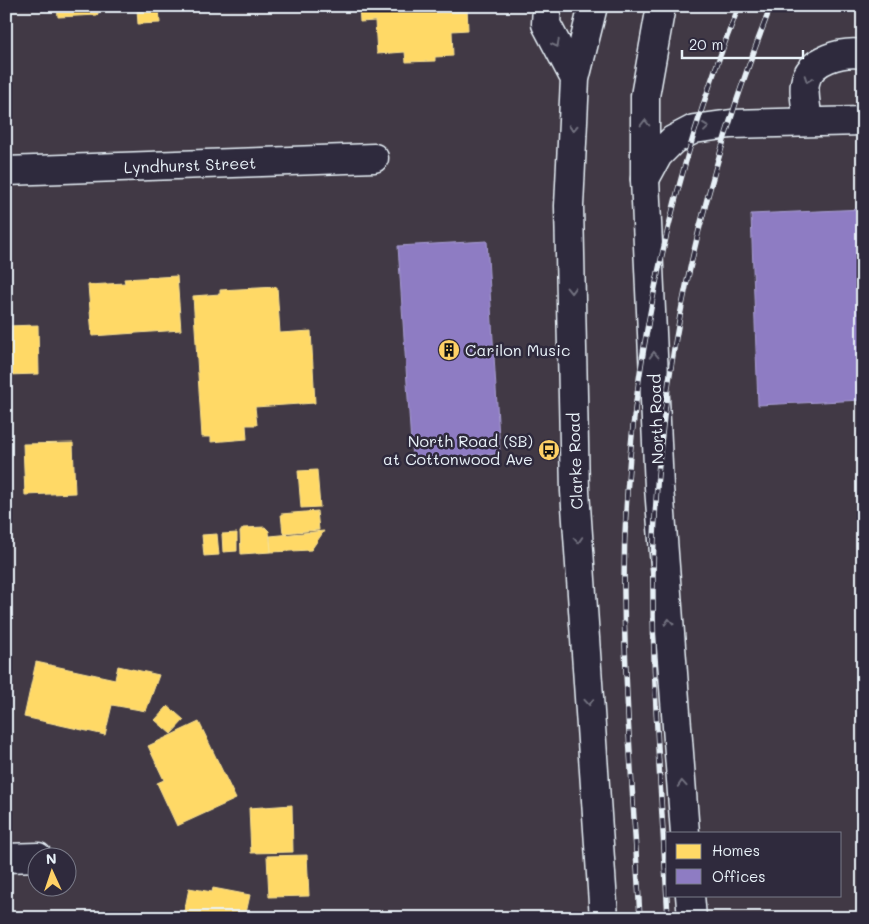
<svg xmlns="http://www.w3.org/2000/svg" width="869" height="924" font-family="Mali,sans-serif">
	<rect width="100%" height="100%" fill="#413945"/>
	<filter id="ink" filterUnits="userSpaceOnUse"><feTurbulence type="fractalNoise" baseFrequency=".02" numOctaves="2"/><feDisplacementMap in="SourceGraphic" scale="10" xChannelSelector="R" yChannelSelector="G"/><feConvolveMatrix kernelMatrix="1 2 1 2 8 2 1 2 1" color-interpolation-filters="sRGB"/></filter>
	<g filter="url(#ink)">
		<path fill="#ffd966" stroke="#f8e092" d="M 57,6 L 159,6 L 160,23 L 138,24 L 137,9 L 98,11 L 98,15 L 58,17 Z
			M 359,6 L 467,6 L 468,30 L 452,31 L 453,56 L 435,57 L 435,61 L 406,62 L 405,52 L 377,54 L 375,21 L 360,22 Z
			M 177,276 L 181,330 L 92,336 L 88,285 L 125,283 L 124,279 Z
			M 277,287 L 280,333 L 311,331 L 315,403 L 255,407 L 257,425 L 246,425 L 247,439 L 211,442 L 211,437 L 202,437 L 193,296 L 220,294 L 220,290 Z
			M 38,325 L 39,374 L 6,375 L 6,326 Z
			M 73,443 L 75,493 L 25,495 L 23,444 Z
			M 317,470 L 320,507 L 301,508 L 298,471 Z
			M 317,511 L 319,530 L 283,533 L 281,514 Z
			M 265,527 L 269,531 L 271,552 L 241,554 L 240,532 L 243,528 Z
			M 324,531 L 311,550 L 271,552 L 270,536 Z
			M 237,533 L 237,551 L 223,552 L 222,534 Z
			M 217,534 L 219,555 L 204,556 L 202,535 Z
			M 36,662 L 115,679 L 118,666 L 159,675 L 146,711 L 112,705 L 105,735 L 24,717 Z
			M 168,706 L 184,720 L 171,734 L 155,720 Z
			M 199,722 L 236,799 L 177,826 L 157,783 L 164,780 L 148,746 Z
			M 292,805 L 293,852 L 251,853 L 249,808 Z
			M 307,855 L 309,896 L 269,897 L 267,856 Z
			M 189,888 L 212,892 L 213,888 L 250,895 L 245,918 L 183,918 Z"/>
		<path fill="#8e7cc3" stroke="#a99fd3" d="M 863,209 L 863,400 L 758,405 L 751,214 Z
			M 487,241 L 500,454 L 412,459 L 398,246 Z"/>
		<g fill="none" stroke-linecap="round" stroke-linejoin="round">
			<g stroke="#e8f1f8" stroke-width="31">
				<path id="street" d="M 808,122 C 807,110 803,95 805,83 C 809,59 843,51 863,54
					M 6,171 L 374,158
					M 645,179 L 658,155 L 673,140 L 694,129 L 731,124 L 863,121
					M 6,858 L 38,857"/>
			</g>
			<g stroke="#e8f1f8" stroke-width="31">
				<path id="secondary" d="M 547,6 L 546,24 L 575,79
					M 593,6 L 575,79 L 569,206 L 575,491 L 604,918
					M 661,6 L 645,96 L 645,179 L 659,487 L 685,833
					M 690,895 L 692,918"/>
			</g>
			<use href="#street" stroke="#2f2a3d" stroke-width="28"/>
			<use href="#secondary" stroke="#2f2a3d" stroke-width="28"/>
			<g stroke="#e8f1f8" stroke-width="5.5">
				<path id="rail" d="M 640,918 C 634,809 625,701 624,592 C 623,395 666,189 739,6
					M 668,918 C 662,803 652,688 653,573 C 656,378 700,187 771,6"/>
			</g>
			<use href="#rail" stroke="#2f2a3d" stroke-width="4" stroke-dasharray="11" stroke-linecap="butt"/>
		</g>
		<defs><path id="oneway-chevron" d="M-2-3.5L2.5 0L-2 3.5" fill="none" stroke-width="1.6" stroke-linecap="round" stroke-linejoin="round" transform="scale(1.25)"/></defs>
		<g stroke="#70707e">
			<use href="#oneway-chevron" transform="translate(556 44) rotate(62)"/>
			<use href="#oneway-chevron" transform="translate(808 79) rotate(109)"/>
			<use href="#oneway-chevron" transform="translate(645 123) rotate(-90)"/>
			<use href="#oneway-chevron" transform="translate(706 127) rotate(-7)"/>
			<use href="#oneway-chevron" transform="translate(573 128) rotate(93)"/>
			<use href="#oneway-chevron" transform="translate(571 290) rotate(89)"/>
			<use href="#oneway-chevron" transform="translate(654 355) rotate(-92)"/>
			<use href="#oneway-chevron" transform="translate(578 540) rotate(86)"/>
			<use href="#oneway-chevron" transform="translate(669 622) rotate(-94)"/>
			<use href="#oneway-chevron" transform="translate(589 702) rotate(86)"/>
			<use href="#oneway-chevron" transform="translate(682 784) rotate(-94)"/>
		</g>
	</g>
	<defs>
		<g id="building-disc" transform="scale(1.125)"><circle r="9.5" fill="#ffd166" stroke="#2f2a3d"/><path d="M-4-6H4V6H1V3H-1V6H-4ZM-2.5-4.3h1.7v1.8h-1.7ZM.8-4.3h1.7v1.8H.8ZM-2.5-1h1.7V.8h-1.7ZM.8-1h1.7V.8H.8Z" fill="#111"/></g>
		<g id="bus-disc" transform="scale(1.125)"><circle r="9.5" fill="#ffd166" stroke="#2f2a3d"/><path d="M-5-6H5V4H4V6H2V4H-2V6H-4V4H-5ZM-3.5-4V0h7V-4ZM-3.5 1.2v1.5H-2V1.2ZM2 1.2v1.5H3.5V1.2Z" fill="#111"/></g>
	</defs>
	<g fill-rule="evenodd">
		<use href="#building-disc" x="449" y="350"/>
		<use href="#bus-disc" x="549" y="450"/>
	</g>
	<g text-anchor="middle" stroke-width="5" stroke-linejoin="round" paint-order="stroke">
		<g font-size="16" fill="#e8f1f8" stroke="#2f2a3d">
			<text transform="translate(190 165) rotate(-2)" y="6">Lyndhurst Street</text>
			<text transform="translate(656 419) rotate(-92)" y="6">North Road</text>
			<text transform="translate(575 461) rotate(-92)" y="6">Clarke Road</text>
		</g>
		<g font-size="16" fill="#e8f1f8" stroke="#2f2a3d" text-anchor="start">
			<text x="465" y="356">Carilon Music</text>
			<text x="533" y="447" text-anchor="end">North Road (SB)<tspan x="533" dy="18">at Cottonwood Ave</tspan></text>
		</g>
	</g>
	<rect width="869" height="924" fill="none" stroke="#2f2a3d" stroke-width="25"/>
	<rect x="12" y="12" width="844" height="899" fill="none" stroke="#e8f1f8" stroke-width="2" filter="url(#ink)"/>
	<rect x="666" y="832" width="175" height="65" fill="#2f2a3d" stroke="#797a88"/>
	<rect x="676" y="844" width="25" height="15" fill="#ffd966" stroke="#797a88"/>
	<text x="712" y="856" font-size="15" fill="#e8f1f8">Homes</text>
	<rect x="676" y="869" width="25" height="15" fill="#8e7cc3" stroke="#797a88"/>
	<text x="712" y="882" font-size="15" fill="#e8f1f8">Offices</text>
	<g transform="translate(52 872) rotate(357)"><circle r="24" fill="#2f2a3d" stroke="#797a88"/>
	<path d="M0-4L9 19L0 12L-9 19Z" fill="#ffd166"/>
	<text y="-8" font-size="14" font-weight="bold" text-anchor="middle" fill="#e8f1f8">N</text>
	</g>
	<path d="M682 50v8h121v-8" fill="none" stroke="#e8f1f8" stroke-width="2.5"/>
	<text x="689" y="50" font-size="15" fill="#e8f1f8" stroke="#2f2a3d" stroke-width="4" paint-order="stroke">20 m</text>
</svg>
